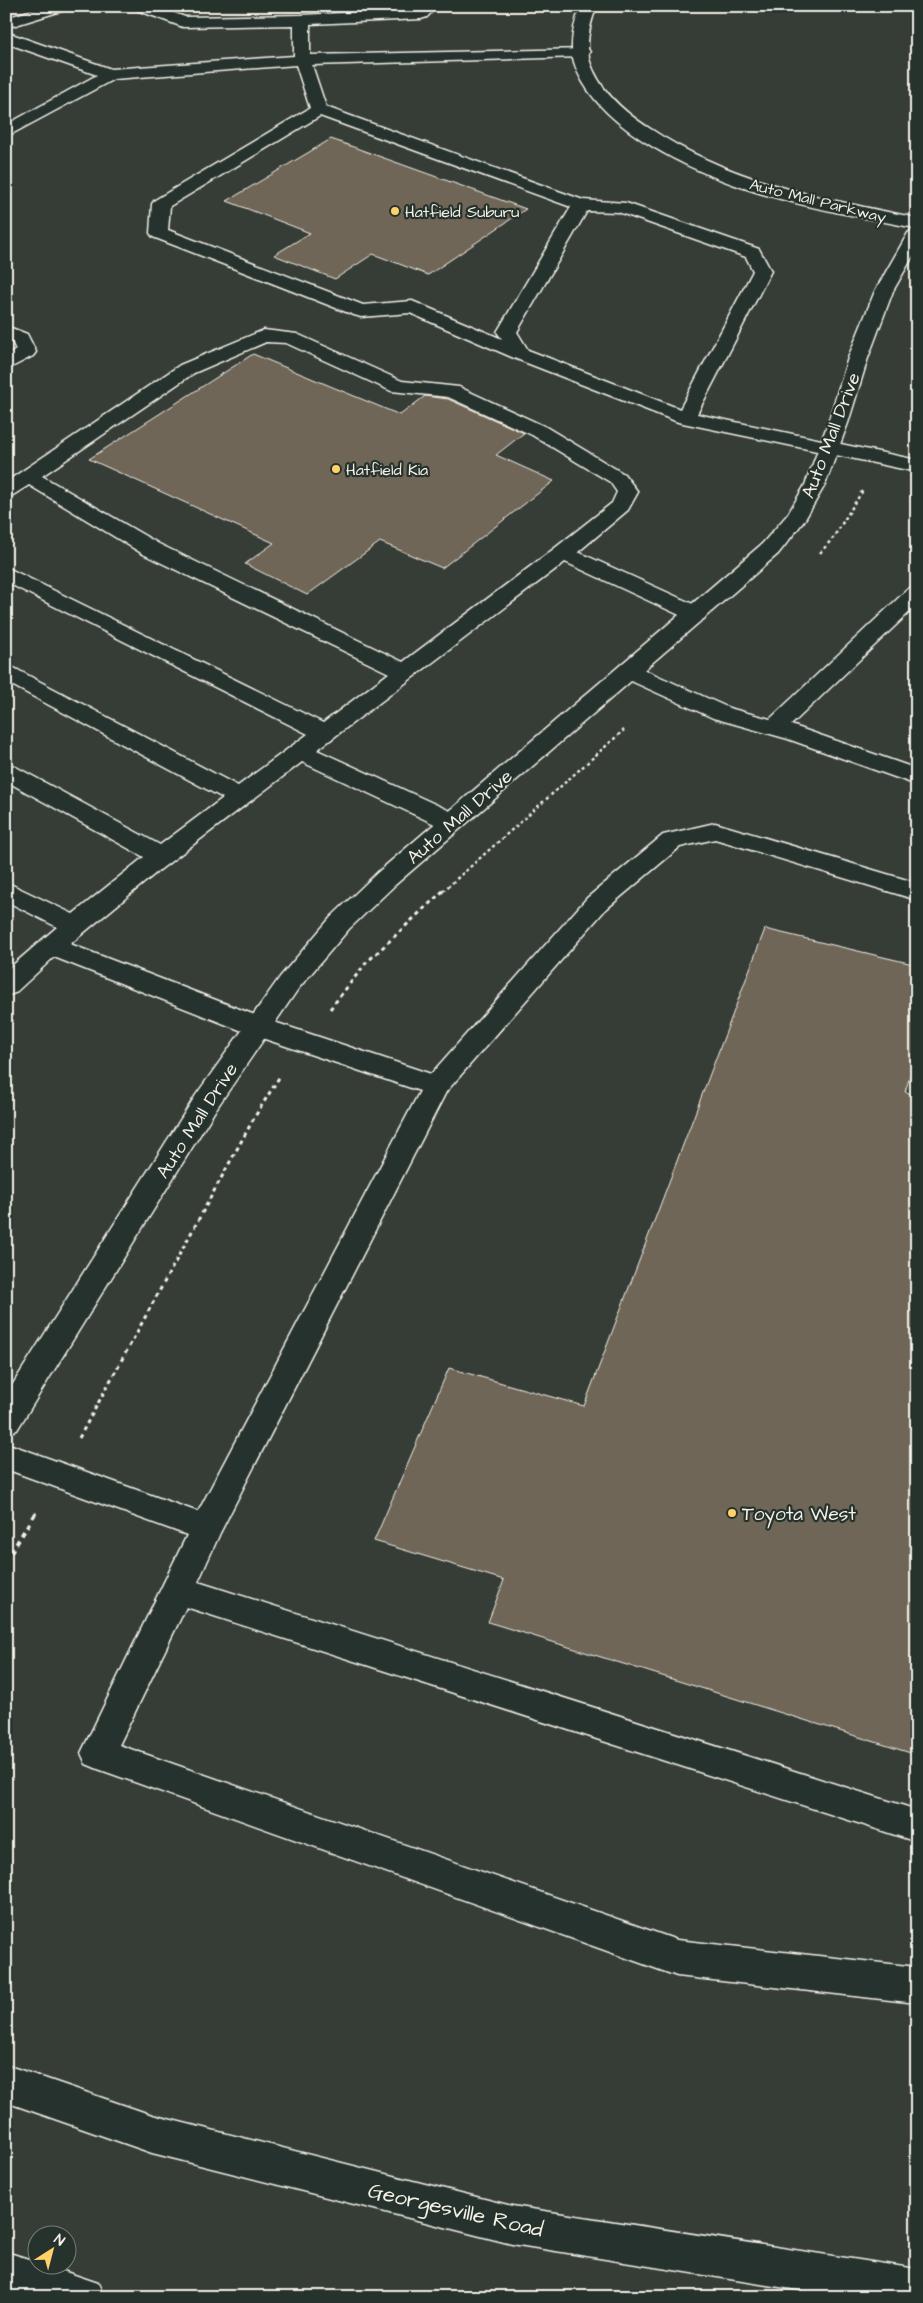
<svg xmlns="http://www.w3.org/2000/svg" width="923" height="2303" font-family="'Architects Daughter',sans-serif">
	<rect width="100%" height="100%" fill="#353d36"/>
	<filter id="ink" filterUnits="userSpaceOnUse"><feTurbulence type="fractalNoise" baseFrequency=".02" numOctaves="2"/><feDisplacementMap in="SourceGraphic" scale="10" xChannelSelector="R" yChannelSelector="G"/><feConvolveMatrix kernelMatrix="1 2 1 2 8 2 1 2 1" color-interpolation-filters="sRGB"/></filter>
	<g filter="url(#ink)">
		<path fill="#6f6658" stroke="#f4f1e8" d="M 331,139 L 526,209 L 428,275 L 373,254 L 335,279 L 274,255 L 310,233 L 227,201 Z
			M 253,354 L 400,415 L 425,396 L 448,399 L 524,433 L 496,455 L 554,481 L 442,568 L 380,542 L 307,595 L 245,564 L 274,543 L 89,459 Z
			M 765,929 L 917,965 L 917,1054 L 905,1092 L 917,1095 L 917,1755 L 488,1622 L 504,1580 L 374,1541 L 449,1368 L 584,1406 Z"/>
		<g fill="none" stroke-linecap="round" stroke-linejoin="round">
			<g stroke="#f4f1e8" stroke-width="3">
				<path id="service" d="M 45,6 L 70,6 L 68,9 L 6,28 L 6,18 Z
					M 132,6 L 155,6 L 185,17 L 302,15 L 417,9 L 420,6 L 437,6 L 427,17 L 421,19 L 310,24 L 310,55 L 588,49 L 590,52 L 582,57 L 312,65 L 326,107 L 583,200 L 626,203 L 759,249 L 771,271 L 697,414 L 917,460 L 917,472 L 678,422 L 514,358 L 410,313 L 361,317 L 354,315 L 153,237 L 150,233 L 152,204 L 155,200 L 310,108 L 296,65 L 114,79 L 6,137 L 6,125 L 97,75 L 6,43 L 6,32 L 111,69 L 294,56 L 294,25 L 183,27 L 134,9 ZM 320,116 L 571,207 L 497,332 L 502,339 L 412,301 L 363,305 L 168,230 L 170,206 ZM 587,211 L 618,212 L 746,257 L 753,271 L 680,409 L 528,350 L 517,332 Z
					M 6,326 L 27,334 L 36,352 L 33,356 L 6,370 L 6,356 L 16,350 L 12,341 L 6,339 Z
					M 264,330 L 297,334 L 402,381 L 459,387 L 546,427 L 624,474 L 638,492 L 628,510 L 578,552 L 704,609 L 707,614 L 704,619 L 696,621 L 688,619 L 565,562 L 317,750 L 461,816 L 464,822 L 461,828 L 452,830 L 443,828 L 302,762 L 157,872 L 70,944 L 268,1020 L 431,1074 L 587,898 L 663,835 L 715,823 L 917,883 L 917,900 L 715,839 L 680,847 L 605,910 L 446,1092 L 220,1533 L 198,1582 L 917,1810 L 917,1842 L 186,1607 L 119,1745 L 677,1940 L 917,1967 L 917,2003 L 677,1976 L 98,1769 L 86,1764 L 81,1753 L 187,1535 L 6,1469 L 6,1443 L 198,1512 L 420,1091 L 250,1034 L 54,957 L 15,993 L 6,996 L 6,971 L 57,927 L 6,901 L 6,882 L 73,914 L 144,857 L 6,781 L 6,763 L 14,766 L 160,845 L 223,798 L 6,682 L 6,666 L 14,668 L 238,786 L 308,734 L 6,582 L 6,567 L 323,723 L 389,673 L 143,554 L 29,485 L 13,495 L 6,497 L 6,482 L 180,365 ZM 266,342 L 286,343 L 391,391 L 448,397 L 532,435 L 610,482 L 617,492 L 612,503 L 555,548 L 403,662 L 159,544 L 42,476 L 194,373 Z
					M 917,587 L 917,605 L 791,725 L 917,769 L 917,785 L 788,739 L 713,718 L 620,676 L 617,671 L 620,666 L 628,664 L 636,666 L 729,708 L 770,719 L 909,588 Z"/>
			</g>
			<g stroke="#f4f1e8" stroke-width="3">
				<path id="minor" d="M 581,6 L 597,6 C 590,23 585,43 590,62 C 600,91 624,112 649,128 C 730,182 824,199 917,218 L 917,249 L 893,291 L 868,358 L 848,423 L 825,485 L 804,521 L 778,554 L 395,885 L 349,929 L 298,989 L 216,1109 L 17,1430 L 6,1433 L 6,1395 L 196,1095 L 280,977 L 331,917 L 377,873 L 762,544 L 788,514 L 805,485 L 828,423 L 848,358 L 875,291 L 908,233 L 915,228 C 856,216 795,206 738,186 C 681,166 593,124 574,62 C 569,43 574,23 581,6 Z"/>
			</g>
			<g stroke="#f4f1e8" stroke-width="3">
				<path id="secondary" d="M 6,2065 L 152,2115 L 512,2206 L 917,2269 L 917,2297 L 842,2297 L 512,2244 L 152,2153 L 6,2102 Z
					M 6,2252 L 38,2262 L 38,2266 L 48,2266 L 98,2283 L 104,2297 L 25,2297 L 6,2291 Z"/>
			</g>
			<path stroke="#f4f1e8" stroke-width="2.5" stroke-dasharray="3 3" stroke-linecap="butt" d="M 820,553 L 833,538 L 863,490
				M 443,891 L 624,730"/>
			<path stroke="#f4f1e8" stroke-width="3" stroke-dasharray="4 4" stroke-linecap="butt" d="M 330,1009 L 366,963 L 445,889
				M 79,1438 L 254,1118 L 280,1076
				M 34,1516 L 36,1512"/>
			<path stroke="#f4f1e8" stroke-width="4" stroke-dasharray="5 5" stroke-linecap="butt" d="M 6,1561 L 34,1515"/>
			<use href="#service" fill="#26332d" fill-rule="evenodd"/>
			<use href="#minor" fill="#26332d" fill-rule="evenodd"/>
			<use href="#secondary" fill="#26332d" fill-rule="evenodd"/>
		</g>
	</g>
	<g fill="#ffd166" stroke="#26332d" stroke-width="2">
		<circle cx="395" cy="211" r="5"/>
		<circle cx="336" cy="469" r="5"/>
		<circle cx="732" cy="1513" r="5"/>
	</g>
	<g text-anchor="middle" stroke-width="4.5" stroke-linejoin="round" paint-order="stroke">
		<g font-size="16" fill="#f4f1e8" stroke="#26332d">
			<text transform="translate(818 200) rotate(14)" y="6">Auto Mall Parkway</text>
		</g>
		<g font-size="16" fill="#f4f1e8" stroke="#26332d" text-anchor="start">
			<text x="405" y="217">Hatfield Suburu</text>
			<text x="346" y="475">Hatfield Kia</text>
		</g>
		<g font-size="19" fill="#f4f1e8" stroke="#26332d">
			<text transform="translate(830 435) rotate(-69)" y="7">Auto Mall Drive</text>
			<text transform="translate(459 816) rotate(-41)" y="7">Auto Mall Drive</text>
			<text transform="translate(196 1120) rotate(-57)" y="7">Auto Mall Drive</text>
		</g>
		<g font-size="19" fill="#f4f1e8" stroke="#26332d" text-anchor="start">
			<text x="742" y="1520">Toyota West</text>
		</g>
		<g font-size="22" fill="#f4f1e8" stroke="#26332d">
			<text transform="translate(456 2209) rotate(13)" y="8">Georgesville Road</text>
		</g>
	</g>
	<rect width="923" height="2303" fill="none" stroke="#26332d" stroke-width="25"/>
	<rect x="12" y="12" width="898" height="2278" fill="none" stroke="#f4f1e8" stroke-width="2" filter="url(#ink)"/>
	<g transform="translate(52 2250) rotate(36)"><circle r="24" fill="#26332d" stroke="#787f78"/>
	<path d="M0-4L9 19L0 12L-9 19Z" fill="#ffd166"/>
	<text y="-8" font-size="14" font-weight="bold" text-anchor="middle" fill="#f4f1e8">N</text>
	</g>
</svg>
